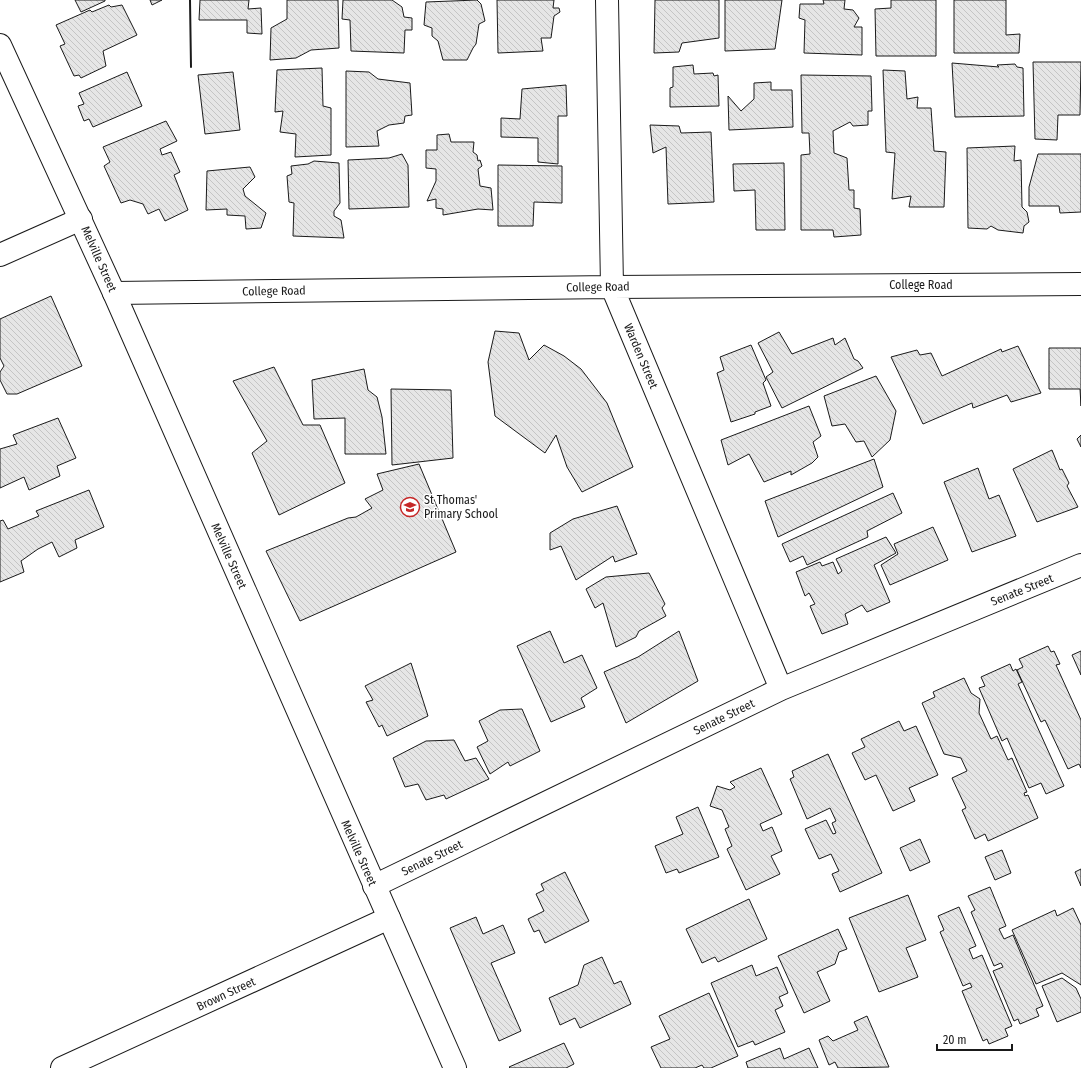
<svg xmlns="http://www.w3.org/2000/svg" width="1081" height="1068" font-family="'Fira Sans Condensed',sans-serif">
	<defs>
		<pattern id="building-back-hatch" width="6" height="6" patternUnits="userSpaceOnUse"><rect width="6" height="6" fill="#e6e6e6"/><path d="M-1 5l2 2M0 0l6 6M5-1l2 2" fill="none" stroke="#c5c5c5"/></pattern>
	</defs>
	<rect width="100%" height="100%" fill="#fff"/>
	<path fill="url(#building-back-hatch)" stroke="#1a1a1a" d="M 75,0 L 105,0 L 105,1 L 81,12 Z
		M 150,0 L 162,0 L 152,5 Z
		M 200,0 L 249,0 L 248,9 L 261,8 L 262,34 L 247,33 L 247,20 L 199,20 Z
		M 287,0 L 338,0 L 339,48 L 311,50 L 296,58 L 270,60 L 271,28 L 287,19 Z
		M 343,0 L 392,0 L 402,7 L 404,17 L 412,18 L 412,30 L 405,30 L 404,53 L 351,51 L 350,20 L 342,19 Z
		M 477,0 L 481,4 L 485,21 L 479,24 L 476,44 L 473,48 L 467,60 L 443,60 L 438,41 L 432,36 L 432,28 L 424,25 L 426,2 Z
		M 497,0 L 554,0 L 553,8 L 559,8 L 560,12 L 554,16 L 551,38 L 541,38 L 543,51 L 498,53 Z
		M 655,0 L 719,0 L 719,38 L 682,43 L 679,52 L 654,53 Z
		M 725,0 L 782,0 L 775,49 L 725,51 Z
		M 823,0 L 845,0 L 844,9 L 853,10 L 859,18 L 854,27 L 862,27 L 862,55 L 804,53 L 805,20 L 799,18 L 800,4 L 824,4 Z
		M 891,0 L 936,0 L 936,56 L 876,56 L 875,9 L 891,8 Z
		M 954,0 L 1006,0 L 1006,35 L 1020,34 L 1019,53 L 954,53 Z
		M 109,5 L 111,7 L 122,5 L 137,35 L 103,51 L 106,66 L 81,78 L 79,75 L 74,76 L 60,46 L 65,44 L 56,25 L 90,10 L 92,12 Z
		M 1033,62 L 1081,62 L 1080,115 L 1058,115 L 1057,140 L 1035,139 Z
		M 952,63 L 999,67 L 997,65 L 1015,64 L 1017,67 L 1023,68 L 1024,116 L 955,117 Z
		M 693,65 L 694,74 L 713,73 L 714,76 L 718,75 L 719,106 L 670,107 L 670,88 L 673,87 L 673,67 Z
		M 322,68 L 323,106 L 331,108 L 331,155 L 295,157 L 296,134 L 280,132 L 283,111 L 275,112 L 277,70 Z
		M 883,70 L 905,71 L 907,99 L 918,97 L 917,108 L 931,108 L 934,151 L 946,152 L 944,207 L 909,207 L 911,196 L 892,199 L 895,153 L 886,152 Z
		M 346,71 L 369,72 L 378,79 L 410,83 L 412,115 L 405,116 L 404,123 L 389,125 L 377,131 L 379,146 L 346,147 Z
		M 127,72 L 142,106 L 93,127 L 89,119 L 84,121 L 78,106 L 84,104 L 79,93 Z
		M 233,72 L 240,130 L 205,134 L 198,75 Z
		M 801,75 L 871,76 L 872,111 L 868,111 L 868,125 L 853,126 L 850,122 L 833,131 L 834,153 L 847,158 L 849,190 L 854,190 L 854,208 L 860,209 L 861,235 L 834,237 L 833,230 L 801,230 L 801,155 L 810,154 L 809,133 L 802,133 Z
		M 771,82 L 771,90 L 792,90 L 793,127 L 729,130 L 728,96 L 741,111 L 754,99 L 754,83 Z
		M 566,85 L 567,116 L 558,116 L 558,164 L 538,162 L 538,138 L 501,137 L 501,118 L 520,119 L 522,89 Z
		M 166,121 L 177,141 L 160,149 L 162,155 L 171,152 L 180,172 L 174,175 L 188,210 L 165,221 L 159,209 L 148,214 L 143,204 L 130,200 L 121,203 L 104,166 L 110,162 L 103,147 Z
		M 650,125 L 679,126 L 681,133 L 711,132 L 714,202 L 668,204 L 666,147 L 653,153 Z
		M 449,134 L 451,142 L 474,142 L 473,152 L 477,155 L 478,161 L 480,160 L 482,166 L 478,169 L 480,186 L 491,188 L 493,210 L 478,209 L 443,215 L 443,209 L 436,208 L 436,199 L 427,201 L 436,181 L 436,169 L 426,168 L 426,150 L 437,150 L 437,135 Z
		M 1015,146 L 1014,161 L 1021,160 L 1022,207 L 1027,212 L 1029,222 L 1024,226 L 1023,233 L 998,230 L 991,226 L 987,229 L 968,228 L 967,148 Z
		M 402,154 L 408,165 L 409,207 L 349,209 L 348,160 L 389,158 Z
		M 1038,154 L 1081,154 L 1081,212 L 1060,213 L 1059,206 L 1029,206 L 1029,187 Z
		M 314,161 L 339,163 L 340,203 L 334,211 L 334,216 L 341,220 L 344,238 L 293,236 L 294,203 L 289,202 L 287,176 L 292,174 L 291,166 L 308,164 Z
		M 784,163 L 785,230 L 756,230 L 755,190 L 734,191 L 733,164 Z
		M 498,165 L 562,166 L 562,203 L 534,202 L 533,226 L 498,226 Z
		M 250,167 L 255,177 L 243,189 L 245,196 L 266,213 L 261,228 L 246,229 L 245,216 L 227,215 L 227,209 L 206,210 L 207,171 Z
		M 51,296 L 82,366 L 17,394 L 7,394 L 0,380 L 0,372 L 4,366 L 0,358 L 0,319 Z
		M 495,331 L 519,333 L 529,360 L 544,345 L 564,356 L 581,369 L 607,403 L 633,467 L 582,492 L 567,467 L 556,435 L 545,453 L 495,416 L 488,362 Z
		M 779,332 L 792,354 L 833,338 L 835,345 L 845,338 L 854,359 L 858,361 L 863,368 L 782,408 L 766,377 L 773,372 L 758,343 Z
		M 751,345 L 766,380 L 763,383 L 771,406 L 755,412 L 755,414 L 731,422 L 717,373 L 724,370 L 720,357 Z
		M 1018,346 L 1041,393 L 1011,402 L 1007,395 L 973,408 L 972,403 L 923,424 L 891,357 L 917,350 L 920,355 L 931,353 L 942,376 L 1001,349 L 1002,352 Z
		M 1049,348 L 1081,348 L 1081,406 L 1080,389 L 1049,389 Z
		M 274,367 L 303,425 L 320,425 L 345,483 L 279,515 L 252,453 L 267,441 L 233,381 Z
		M 364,369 L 368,390 L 377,397 L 382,417 L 386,454 L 345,454 L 345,418 L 314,419 L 312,380 Z
		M 876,376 L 896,411 L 890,440 L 872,457 L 864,441 L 856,442 L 845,424 L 832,426 L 824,396 Z
		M 391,389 L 451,390 L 453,458 L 392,465 Z
		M 809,406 L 821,436 L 813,442 L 818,457 L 812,463 L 791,475 L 791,471 L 764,482 L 749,454 L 728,465 L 721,440 Z
		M 58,418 L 76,458 L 57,466 L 60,476 L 29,490 L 24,477 L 0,488 L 0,449 L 17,444 L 13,435 Z
		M 1081,435 L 1081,447 L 1077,439 Z
		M 1052,450 L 1060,470 L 1062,469 L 1069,483 L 1067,486 L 1078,507 L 1037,522 L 1013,469 Z
		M 874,459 L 883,487 L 778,537 L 765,501 Z
		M 419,464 L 456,552 L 300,621 L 266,551 L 348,518 L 356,517 L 372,508 L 365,499 L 383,490 L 377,474 Z
		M 978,468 L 989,499 L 999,495 L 1016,536 L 972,552 L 944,482 Z
		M 89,490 L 104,527 L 75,540 L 77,548 L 59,557 L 52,542 L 38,549 L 21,561 L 24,572 L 0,582 L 0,521 L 3,520 L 8,529 L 39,516 L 36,511 Z
		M 893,493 L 902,513 L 867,531 L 868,537 L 807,565 L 803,556 L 790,562 L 782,544 Z
		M 617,506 L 637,554 L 615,562 L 613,556 L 576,580 L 561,546 L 550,550 L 550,533 L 573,519 Z
		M 933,527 L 948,560 L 890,585 L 881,565 L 898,554 L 894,544 Z
		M 886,537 L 896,553 L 874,565 L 890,602 L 867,612 L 862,605 L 845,614 L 848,624 L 822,634 L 810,606 L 815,604 L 809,593 L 805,596 L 796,572 L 820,562 L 822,566 L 833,562 L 838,574 L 842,571 L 836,559 Z
		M 649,573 L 665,604 L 662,608 L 666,616 L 639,631 L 636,637 L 616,647 L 603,603 L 595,608 L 586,589 L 606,577 Z
		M 550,631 L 564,663 L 582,655 L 597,688 L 581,698 L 585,707 L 551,722 L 517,646 Z
		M 679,631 L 698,681 L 626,723 L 604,672 L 638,657 Z
		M 1048,646 L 1051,652 L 1054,651 L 1060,664 L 1056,665 L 1081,720 L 1081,768 L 1079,764 L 1068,769 L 1045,720 L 1041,722 L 1017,670 L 1023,667 L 1019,659 Z
		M 1081,651 L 1081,675 L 1072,655 Z
		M 411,663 L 428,716 L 387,736 L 382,725 L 379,727 L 366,702 L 373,700 L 365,686 Z
		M 1010,664 L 1013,671 L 1016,669 L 1022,682 L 1018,684 L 1064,786 L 1046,794 L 1041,783 L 1029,788 L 1007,738 L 1002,741 L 979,688 L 985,686 L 981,677 Z
		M 964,678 L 971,693 L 980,699 L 979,713 L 991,739 L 997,736 L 1008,760 L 1012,758 L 1027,792 L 1024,793 L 1025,796 L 1028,795 L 1038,818 L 988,841 L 985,834 L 975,839 L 962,810 L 966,808 L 952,778 L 967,771 L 961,758 L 944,754 L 922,703 L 935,697 L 933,692 Z
		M 522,709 L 540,751 L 510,766 L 508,762 L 490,774 L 477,747 L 488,741 L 479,721 L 500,710 Z
		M 899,721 L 904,731 L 916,726 L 938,775 L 909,788 L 915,801 L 893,811 L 876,775 L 865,780 L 852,753 L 865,747 L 861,739 Z
		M 454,740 L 465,761 L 476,758 L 489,779 L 446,799 L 444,795 L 426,800 L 418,784 L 405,787 L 393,758 L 426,741 Z
		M 828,754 L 882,873 L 840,892 L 832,874 L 839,871 L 831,854 L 819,859 L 805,829 L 826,820 L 833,834 L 836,833 L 832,823 L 836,821 L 830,808 L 807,819 L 790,779 L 794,777 L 792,771 Z
		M 761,768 L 782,814 L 760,824 L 763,831 L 772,827 L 782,851 L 771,856 L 780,874 L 746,890 L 727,849 L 732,846 L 725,829 L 729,827 L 722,810 L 710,806 L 717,786 L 730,790 L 735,787 L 730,782 Z
		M 698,807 L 719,857 L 679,873 L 677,869 L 666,873 L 655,846 L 683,834 L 676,817 Z
		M 920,839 L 930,862 L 910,871 L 900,848 Z
		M 1002,850 L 1011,873 L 995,880 L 985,857 Z
		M 1081,869 L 1081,886 L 1075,872 Z
		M 565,872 L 589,921 L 545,943 L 539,930 L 534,932 L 528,919 L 544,911 L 536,894 L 544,890 L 541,884 Z
		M 990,887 L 1006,926 L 999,929 L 1004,939 L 1013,935 L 1043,1006 L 1036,1009 L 1039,1016 L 1020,1024 L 1018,1019 L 1014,1021 L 993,971 L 1003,967 L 1001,963 L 994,966 L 971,912 L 975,910 L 968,896 Z
		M 908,895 L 926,940 L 906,948 L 918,977 L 879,992 L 849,918 Z
		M 749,899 L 767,939 L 718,962 L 715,957 L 702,963 L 686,929 Z
		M 959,907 L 976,946 L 969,949 L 973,959 L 982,955 L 1012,1026 L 1005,1029 L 1008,1036 L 989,1044 L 987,1039 L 983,1041 L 962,991 L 972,987 L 970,983 L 963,986 L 940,932 L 944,930 L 938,916 Z
		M 1073,908 L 1081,925 L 1081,985 L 1062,973 L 1036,984 L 1012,930 L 1055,910 L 1057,916 Z
		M 476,917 L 483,934 L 503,925 L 515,953 L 491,963 L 521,1031 L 499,1041 L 450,928 Z
		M 838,929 L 847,949 L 839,952 L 835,964 L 817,972 L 830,1001 L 804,1013 L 778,956 Z
		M 602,957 L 614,984 L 621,981 L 631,1004 L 580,1028 L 575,1018 L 560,1025 L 549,998 L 578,985 L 584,965 Z
		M 752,965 L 756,976 L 777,967 L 788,993 L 779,997 L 783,1006 L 775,1010 L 785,1032 L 755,1045 L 753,1041 L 738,1047 L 711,983 Z
		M 1062,978 L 1076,988 L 1081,999 L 1081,1012 L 1057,1022 L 1042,986 Z
		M 709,993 L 738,1056 L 711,1068 L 704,1068 L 702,1065 L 695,1068 L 661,1068 L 651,1047 L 670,1039 L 659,1016 Z
		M 867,1016 L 889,1067 L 838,1068 L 835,1062 L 829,1065 L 819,1040 L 828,1036 L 833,1041 L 858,1030 L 854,1022 Z
		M 564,1043 L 574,1064 L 566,1068 L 510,1068 L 509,1067 Z
		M 780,1048 L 784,1059 L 809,1048 L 818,1068 L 748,1068 L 746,1062 Z"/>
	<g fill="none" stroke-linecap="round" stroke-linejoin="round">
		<g stroke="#1a1a1a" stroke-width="24">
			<path id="minor" d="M 607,0 L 612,287 L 781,689
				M 0,255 L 81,219
				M 114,293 L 612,287 L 1081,284
				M 374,886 L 781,689 L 1081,565
				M 62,1068 L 389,918"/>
		</g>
		<g stroke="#1a1a1a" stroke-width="24">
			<path id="tertiary" d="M 0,45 L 114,293 L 455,1068"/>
		</g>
		<use href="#minor" stroke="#fff" stroke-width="22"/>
		<use href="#tertiary" stroke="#fff" stroke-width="22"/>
		<path stroke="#1a1a1a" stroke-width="2" d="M 190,0 L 191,67"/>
	</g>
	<defs>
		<g id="school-ring" transform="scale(1)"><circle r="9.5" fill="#fff" stroke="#c62828" stroke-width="1.5"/><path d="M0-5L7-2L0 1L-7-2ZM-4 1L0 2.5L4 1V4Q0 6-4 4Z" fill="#c62828"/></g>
	</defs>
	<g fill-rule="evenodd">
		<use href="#school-ring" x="410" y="507"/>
	</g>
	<g text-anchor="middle" stroke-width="3" stroke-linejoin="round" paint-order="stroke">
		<g font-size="12" fill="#1a1a1a" stroke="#fff">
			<text transform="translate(99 259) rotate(66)" y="4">Melville Street</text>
			<text x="921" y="289">College Road</text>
			<text transform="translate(598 287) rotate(-1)" y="4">College Road</text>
			<text transform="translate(274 291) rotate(-1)" y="4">College Road</text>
			<text transform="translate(641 356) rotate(67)" y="4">Warden Street</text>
			<text transform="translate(229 556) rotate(66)" y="4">Melville Street</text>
			<text transform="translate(1022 590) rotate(-22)" y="4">Senate Street</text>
			<text transform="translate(724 717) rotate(-26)" y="4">Senate Street</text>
			<text transform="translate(359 853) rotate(66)" y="4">Melville Street</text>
			<text transform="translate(432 858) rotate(-26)" y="4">Senate Street</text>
			<text transform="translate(226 994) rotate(-25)" y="4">Brown Street</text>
		</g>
		<g font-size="12" fill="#1a1a1a" stroke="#fff" text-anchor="start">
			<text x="424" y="504">St Thomas'<tspan x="424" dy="14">Primary School</tspan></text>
		</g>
	</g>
	<path d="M937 1044v6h75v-6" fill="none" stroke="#1a1a1a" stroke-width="2"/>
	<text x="943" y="1044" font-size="12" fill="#1a1a1a" stroke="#ffffff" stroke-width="3" paint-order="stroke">20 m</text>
</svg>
